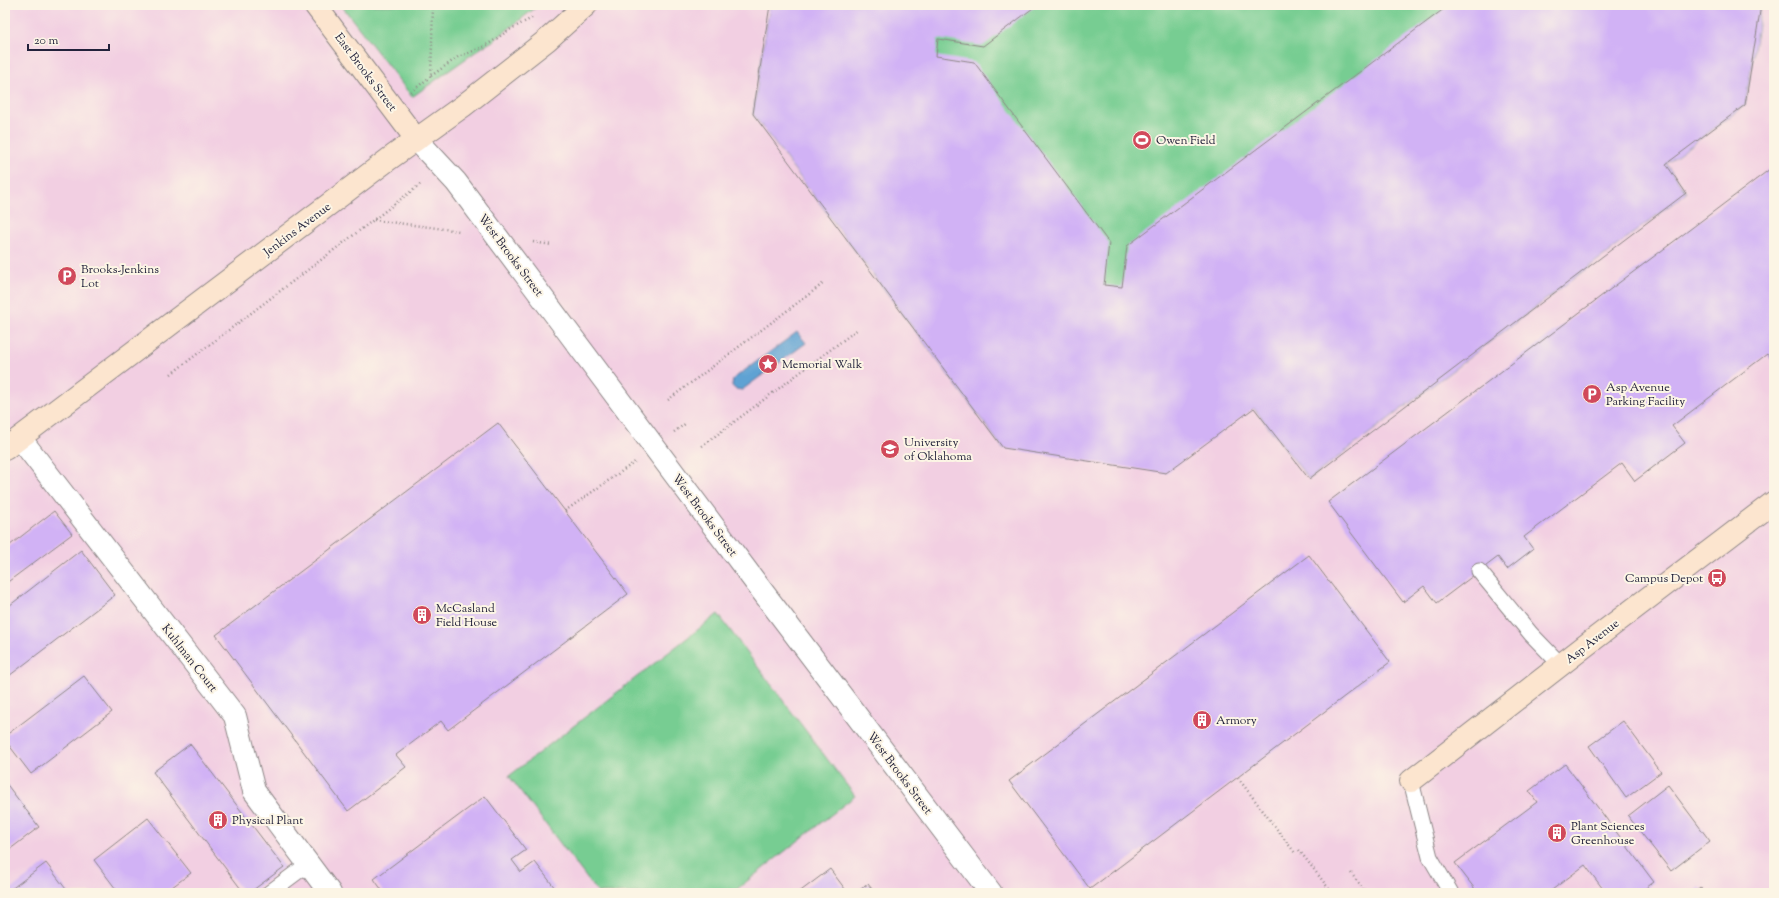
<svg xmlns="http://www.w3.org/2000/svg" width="1779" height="898" font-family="'Sorts Mill Goudy',serif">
	<rect width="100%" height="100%" fill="#fcf5e5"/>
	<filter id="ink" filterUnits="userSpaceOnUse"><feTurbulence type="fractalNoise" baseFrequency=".025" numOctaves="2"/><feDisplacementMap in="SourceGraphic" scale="8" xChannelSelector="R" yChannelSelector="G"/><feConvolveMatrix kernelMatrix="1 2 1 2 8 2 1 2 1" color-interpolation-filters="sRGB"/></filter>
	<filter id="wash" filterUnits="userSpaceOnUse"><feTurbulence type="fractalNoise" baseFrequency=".012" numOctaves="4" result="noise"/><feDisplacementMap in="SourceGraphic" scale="16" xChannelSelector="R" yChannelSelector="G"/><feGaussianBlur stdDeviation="0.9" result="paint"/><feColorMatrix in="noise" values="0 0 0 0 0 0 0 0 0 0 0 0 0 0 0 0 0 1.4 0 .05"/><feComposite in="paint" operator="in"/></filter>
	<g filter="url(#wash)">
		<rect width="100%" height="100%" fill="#f8e9d2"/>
		<path fill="#f2cfe2" d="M 5,5 L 1774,5 L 1774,893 L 5,893 Z"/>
		<path fill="#77cd92" stroke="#4c7866" d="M 341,5 L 539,5 L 493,41 L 481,48 L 412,97 Z
			M 770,5 L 1761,5 L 1745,105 L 1666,164 L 1686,193 L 1309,479 L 1254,408 L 1003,448 L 753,114 Z
			M 718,614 L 855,796 L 732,893 L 598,893 L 509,776 Z"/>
		<path fill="#5fa2d3" stroke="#406287" d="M 797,332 L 806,343 L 742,390 L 735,389 L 732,386 L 733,379 Z"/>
		<g id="blocks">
			<path fill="#d1b2f5" d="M 770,5 L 1037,5 L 983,46 L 938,39 L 936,56 L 974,62 L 1109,243 L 1104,285 L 1122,287 L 1127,246 L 1449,5 L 1761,5 L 1745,105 L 1666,164 L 1686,193 L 1309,479 L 1254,408 L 1166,473 L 1003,448 L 753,114 Z
				M 1774,166 L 1774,363 L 1767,354 L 1672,426 L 1685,443 L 1635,481 L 1622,463 L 1524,537 L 1533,549 L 1507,569 L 1498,557 L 1437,603 L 1424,586 L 1403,602 L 1328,502 Z
				M 498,423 L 628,594 L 448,730 L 441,721 L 396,755 L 406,767 L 348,811 L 216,635 Z
				M 54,511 L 72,534 L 5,584 L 5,549 Z
				M 81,550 L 115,595 L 5,679 L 5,609 Z
				M 1309,555 L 1390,662 L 1090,889 L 1009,781 Z
				M 84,676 L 112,712 L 31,774 L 5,740 L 5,736 Z
				M 1623,721 L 1661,772 L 1626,798 L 1589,746 Z
				M 190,744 L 284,867 L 249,893 L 244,893 L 153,772 Z
				M 1565,764 L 1654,882 L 1639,893 L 1606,893 L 1585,865 L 1548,893 L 1478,893 L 1455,863 L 1537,802 L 1529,791 Z
				M 5,782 L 39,827 L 5,853 Z
				M 1668,785 L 1710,841 L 1671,871 L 1628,816 Z
				M 485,796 L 526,850 L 512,860 L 521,872 L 535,862 L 555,888 L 548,893 L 384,893 L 374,879 Z
				M 148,818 L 191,873 L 164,893 L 119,893 L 94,860 Z
				M 46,863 L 69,893 L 6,893 Z
				M 830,869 L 848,893 L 798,893 Z
				M 868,884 L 875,893 L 855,893 Z
				M 1700,887 L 1705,893 L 1693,893 Z"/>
		</g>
	</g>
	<g filter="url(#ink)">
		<use href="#blocks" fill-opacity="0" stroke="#8d8686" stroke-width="1"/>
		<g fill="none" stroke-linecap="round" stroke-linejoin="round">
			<g stroke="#8d8686" stroke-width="17">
				<path id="lane" d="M 1479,571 L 1531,634 L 1561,665
					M 1411,781 L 1430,857 L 1451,893
					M 269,893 L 308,864"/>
			</g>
			<g stroke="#8d8686" stroke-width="24">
				<path id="street" d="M 416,139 L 456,182 L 753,579 L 991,893
					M 20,438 L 235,716 L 254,791 L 330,893"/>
			</g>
			<g stroke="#8d8686" stroke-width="24">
				<path id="secondary" d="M 315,5 L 416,139
					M 5,449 L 389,159 L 463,106 L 547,40 L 586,5
					M 1411,781 L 1585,646 L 1774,502"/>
			</g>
			<path stroke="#8d8686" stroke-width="2.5" stroke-dasharray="1 3" stroke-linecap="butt" d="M 540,5 L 544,10
				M 431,76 L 458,57 L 481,48 L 493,41 L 509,30 L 532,18
				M 411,92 L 431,76 L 433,5
				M 374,220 L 460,231
				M 533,242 L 552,245
				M 171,374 L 422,183
				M 668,400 L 824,283
				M 674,432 L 685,424
				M 702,446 L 858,329
				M 565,511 L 635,462
				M 1238,778 L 1295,853
				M 1299,850 L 1329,889
				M 1351,873 L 1366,893"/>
			<use href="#lane" stroke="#fff" stroke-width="15"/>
			<use href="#street" stroke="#fff" stroke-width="22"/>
			<use href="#secondary" stroke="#fce5cf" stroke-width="22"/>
		</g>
	</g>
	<defs>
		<g id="stadium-disc" transform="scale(1)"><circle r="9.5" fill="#d1495b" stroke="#fcf5e5"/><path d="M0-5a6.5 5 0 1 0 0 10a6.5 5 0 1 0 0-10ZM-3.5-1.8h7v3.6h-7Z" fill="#fff"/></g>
		<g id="parking-disc" transform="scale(1)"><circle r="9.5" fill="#d1495b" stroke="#fcf5e5"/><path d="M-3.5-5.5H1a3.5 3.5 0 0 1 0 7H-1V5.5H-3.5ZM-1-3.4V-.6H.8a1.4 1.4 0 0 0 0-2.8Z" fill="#fff"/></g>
		<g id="sight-disc" transform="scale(1)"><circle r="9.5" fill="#d1495b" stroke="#fcf5e5"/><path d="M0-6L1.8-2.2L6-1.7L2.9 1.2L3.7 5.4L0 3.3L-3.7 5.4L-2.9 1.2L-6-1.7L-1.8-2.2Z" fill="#fff"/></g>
		<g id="university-disc" transform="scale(1)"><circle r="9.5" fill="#d1495b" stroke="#fcf5e5"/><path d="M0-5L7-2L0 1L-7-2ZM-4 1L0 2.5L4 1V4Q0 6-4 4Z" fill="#fff"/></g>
		<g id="bus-disc" transform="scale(1)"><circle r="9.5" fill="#d1495b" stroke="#fcf5e5"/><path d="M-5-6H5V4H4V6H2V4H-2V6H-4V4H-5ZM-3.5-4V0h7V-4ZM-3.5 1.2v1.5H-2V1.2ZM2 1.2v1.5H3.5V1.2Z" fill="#fff"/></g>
		<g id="building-disc" transform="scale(1)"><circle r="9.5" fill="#d1495b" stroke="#fcf5e5"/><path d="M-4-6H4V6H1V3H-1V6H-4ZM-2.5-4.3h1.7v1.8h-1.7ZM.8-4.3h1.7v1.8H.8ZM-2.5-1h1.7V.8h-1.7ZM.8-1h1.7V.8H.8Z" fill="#fff"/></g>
	</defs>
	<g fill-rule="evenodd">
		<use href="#stadium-disc" x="1142" y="140"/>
		<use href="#parking-disc" x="67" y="276"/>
		<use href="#sight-disc" x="768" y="364"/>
		<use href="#parking-disc" x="1592" y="394"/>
		<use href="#university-disc" x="890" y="449"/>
		<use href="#bus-disc" x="1717" y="578"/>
		<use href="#building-disc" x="422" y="615"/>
		<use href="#building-disc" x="1202" y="720"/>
		<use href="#building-disc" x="218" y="820"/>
		<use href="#building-disc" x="1557" y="833"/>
	</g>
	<g text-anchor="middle" stroke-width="4" stroke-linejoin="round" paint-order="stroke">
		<g font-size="12" fill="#22223b" stroke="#fcf5e5">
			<text transform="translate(366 72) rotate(53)" y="4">East Brooks Street</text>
			<text transform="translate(297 229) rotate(-37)" y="4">Jenkins Avenue</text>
			<text transform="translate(511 255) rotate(53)" y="4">West Brooks Street</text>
			<text transform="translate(705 515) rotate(53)" y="4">West Brooks Street</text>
			<text transform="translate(1592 641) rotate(-38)" y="4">Asp Avenue</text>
			<text transform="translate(190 658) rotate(52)" y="4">Kuhlman Court</text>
			<text transform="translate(900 773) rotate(53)" y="4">West Brooks Street</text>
		</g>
		<g font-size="12" fill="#22223b" stroke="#fcf5e5" text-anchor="start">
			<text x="1156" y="144">Owen Field</text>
			<text x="81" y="273">Brooks-Jenkins<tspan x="81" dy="14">Lot</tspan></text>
			<text x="782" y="368">Memorial Walk</text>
			<text x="1606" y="391">Asp Avenue<tspan x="1606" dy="14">Parking Facility</tspan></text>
			<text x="904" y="446">University<tspan x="904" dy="14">of Oklahoma</tspan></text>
			<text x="1703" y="582" text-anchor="end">Campus Depot</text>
			<text x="436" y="612">McCasland<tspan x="436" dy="14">Field House</tspan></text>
			<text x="1216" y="724">Armory</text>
			<text x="232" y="824">Physical Plant</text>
			<text x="1571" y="830">Plant Sciences<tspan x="1571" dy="14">Greenhouse</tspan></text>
		</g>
	</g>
	<rect width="1779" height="898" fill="none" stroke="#fcf5e5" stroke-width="20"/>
	<path d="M28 44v6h81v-6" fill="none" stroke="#22223b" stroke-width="2"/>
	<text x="34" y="44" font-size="12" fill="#22223b" stroke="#fcf5e5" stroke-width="3" paint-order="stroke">20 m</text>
</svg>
